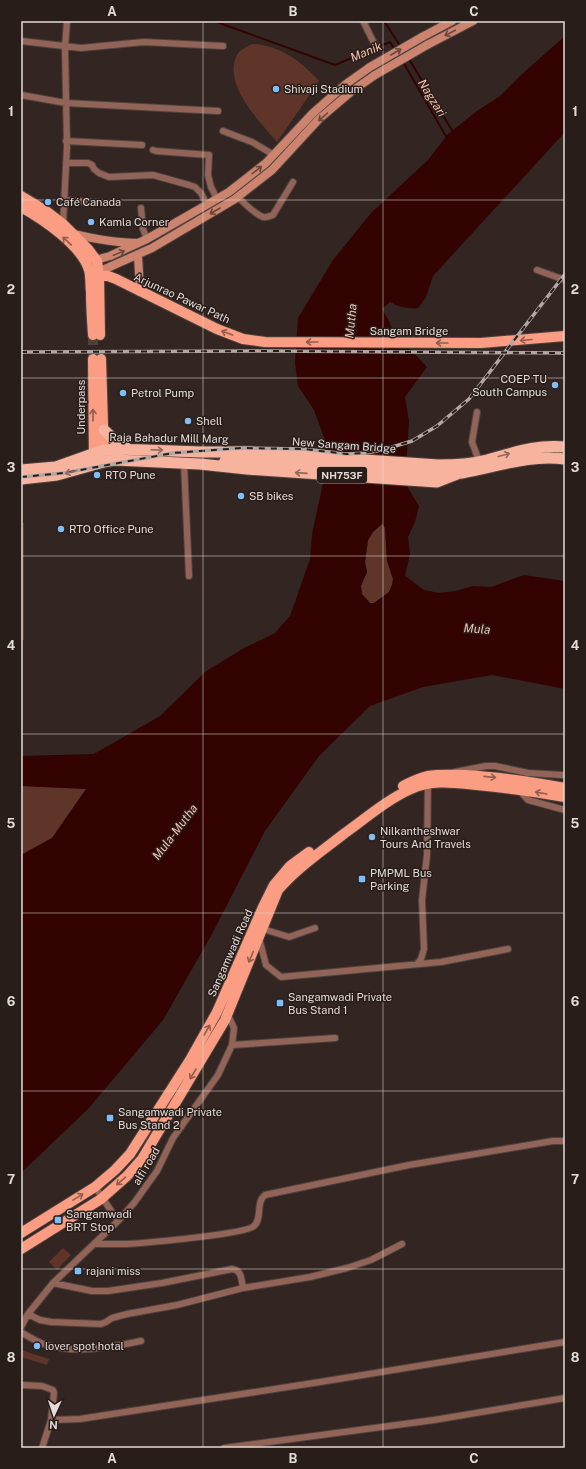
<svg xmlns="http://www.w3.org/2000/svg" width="586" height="1469" font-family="'Public Sans',sans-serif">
	<rect width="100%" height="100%" fill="#332622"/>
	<path fill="#603529" d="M 252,44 C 279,45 301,61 319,81 L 277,142 C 260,122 222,84 237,55 C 240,49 247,47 252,44 Z
		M 21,523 L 24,523 L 24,640 L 21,640 Z
		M 382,524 L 385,528 L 387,561 L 393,579 L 392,585 L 389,592 L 374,603 L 370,603 L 362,595 L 361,586 L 367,572 L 365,562 L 368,540 L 373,532 Z
		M 21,786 L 86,789 L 52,838 L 21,855 Z
		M 63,1248 L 71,1255 L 57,1270 L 49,1262 Z
		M 21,1350 L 49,1359 L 47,1365 L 21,1357 Z"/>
	<path fill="#320300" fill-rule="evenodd" d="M 565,36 L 565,132 L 433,276 L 426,297 L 418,308 C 407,309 399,307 390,302 L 382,309 L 389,321 L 393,331 L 427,367 L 405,397 L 409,421 L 407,453 L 408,488 L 419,506 L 415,522 L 408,537 L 410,554 L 405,576 L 424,590 L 439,593 L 456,591 L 473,586 L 491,587 L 524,575 L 565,581 L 565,689 L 492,675 L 423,687 L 370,706 L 319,756 L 265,831 L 212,934 L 163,1020 L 89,1108 L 21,1173 L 21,855 L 52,838 L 86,789 L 21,786 L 21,756 L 94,754 L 160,716 L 205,672 L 244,648 L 275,633 L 290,616 L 310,559 L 312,534 L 323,483 L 325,440 L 314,410 L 298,386 L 295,363 L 298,318 L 333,260 L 371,213 L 428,160 L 448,134 L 477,111 L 500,96 L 522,74 ZM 382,524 L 385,528 L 387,561 L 393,579 L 392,585 L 389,592 L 374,603 L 370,603 L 362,594 L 361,586 L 367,572 L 365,562 L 368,540 L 373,532 Z"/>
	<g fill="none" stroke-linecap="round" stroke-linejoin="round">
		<path stroke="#320300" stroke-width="2" d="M 214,21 L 335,65 L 390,42 L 395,50
			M 384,21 L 401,47
			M 409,59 L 453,132
			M 403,62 L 447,138"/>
		<path stroke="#4d413d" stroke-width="10" stroke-dasharray="10 5" stroke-linecap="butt" d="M 93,335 L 93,359"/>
		<g stroke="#4f433f" stroke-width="8">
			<path id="minor" d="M 363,21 L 377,49
				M 21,41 L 81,48 L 144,42 L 223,46
				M 21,95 L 66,103 L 218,111
				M 223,131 L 252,142 L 274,155
				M 66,141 L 142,145
				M 153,150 L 156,151 L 209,155 L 208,175 L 211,187 L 217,199
				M 66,163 L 88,163 L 92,165 L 94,169 L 99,173 L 109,177 L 153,175 L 189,185 L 195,187 L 201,193 L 207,205
				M 238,197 C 243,202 256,215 263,217 C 266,218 270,216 273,215 L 293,182
				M 64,200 L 104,203
				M 141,208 L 143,229 L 147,239
				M 63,224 L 67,147 L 65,47 L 67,21
				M 537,270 L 565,280
				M 477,412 L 472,442 L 479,461
				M 184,463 L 189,576
				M 455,772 L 486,766 L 495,766 L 528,773 L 562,775
				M 520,791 L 528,800 L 565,810
				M 263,929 L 289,937 L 315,928
				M 259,938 L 266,965 L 281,977 L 441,962 L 508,949
				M 417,964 L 421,959 L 424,949 L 422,900 L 427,855 L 428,781
				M 232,1045 L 335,1038
				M 95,1187 L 118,1221
				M 94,1244 C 105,1244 116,1244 127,1244 C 145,1243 246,1234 254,1226 C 263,1218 255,1203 265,1195 L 409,1165 L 553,1141 L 565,1141
				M 53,1283 L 92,1291 L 108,1291 L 162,1283 L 232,1269 C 242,1270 241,1279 243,1288
				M 28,1314 L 40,1320 L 51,1322 L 101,1324 L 106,1322 L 112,1318 L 127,1314 L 177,1305 L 243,1288 L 310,1277 L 347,1268 L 371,1260 L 402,1244
				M 21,1327 L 28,1314 L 53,1283 L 118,1221 L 134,1203 L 157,1171 L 173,1138 L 218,1075 L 232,1045 L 234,1028 L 227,1013
				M 21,1332 C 29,1337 37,1342 46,1345 C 77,1354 110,1347 141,1341
				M 21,1385 L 42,1386 L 53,1390 L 54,1393 L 51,1420 L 42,1448
				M 51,1420 L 80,1419 L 320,1382 L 565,1342
				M 224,1448 L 434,1420 L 565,1398"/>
		</g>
		<g stroke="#4f433f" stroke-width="10">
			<path id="secondary" d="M 422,37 L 452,21
				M 427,45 L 473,21
				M 74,234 C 95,239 115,243 138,243
				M 138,255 L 140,292
				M 92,261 L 110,256 L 147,239 L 229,192 L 266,163 L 313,113 L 346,84 L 370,67
				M 93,271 L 105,269 L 152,248 L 235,199 L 272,170 L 319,119 L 352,91 L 375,75"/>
		</g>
		<g stroke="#4f433f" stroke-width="12">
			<path id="primary" d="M 21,196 L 46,211 L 63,224 L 88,249 L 97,261 L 99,276 L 100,335
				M 21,207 C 43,219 82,246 89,270 C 91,277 90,285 91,292 C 91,306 92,320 93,335
				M 90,275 L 108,276 L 116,279 L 217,329 L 243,339 L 265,342 L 481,343 L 565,336
				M 93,359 L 94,461
				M 101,359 L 104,457
				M 403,786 C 411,782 419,778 428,776 C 440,774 452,775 465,775 C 499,777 532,782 565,788
				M 21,1233 L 95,1187 L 115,1170 L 130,1154 L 190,1060 L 217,1012 L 263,907 L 274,885 L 290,866 L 309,852
				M 21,1249 L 101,1199 L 127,1176 L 142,1159 L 225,1020 L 278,890 C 298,867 322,851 345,833 C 366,818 388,799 411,789 C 432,779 456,783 477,785 C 507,788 536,792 565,797"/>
		</g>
		<g stroke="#4f433f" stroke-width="13">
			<path id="trunk" d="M 104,430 L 118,443 L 128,449
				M 225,461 L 248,460 L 437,473 C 445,473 454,474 462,473 C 496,467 530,454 565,459
				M 21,470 L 56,467 L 104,450 L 116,449 L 201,452 L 248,452 L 438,465 C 455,465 471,464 487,460 C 513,453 537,444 565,447
				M 21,479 L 57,475 L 107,461 L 116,460 L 200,464 L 247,469 L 437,482 L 460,473"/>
		</g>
		<use href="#minor" stroke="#926457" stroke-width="6"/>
		<use href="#secondary" stroke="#cd846f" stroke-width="8"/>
		<use href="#primary" stroke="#fa9d82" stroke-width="10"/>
		<use href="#trunk" stroke="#f8b39e" stroke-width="11"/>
		<g stroke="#b1a7a4" stroke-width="3.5">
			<path id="rail" d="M 21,352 L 270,351 L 565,353
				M 21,477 L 64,473 L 173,453 L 241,448 L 304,449 L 347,454 L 363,453 L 379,451 L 412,441 L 437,426 L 469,399 L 565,274"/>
		</g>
		<use href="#rail" stroke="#291d19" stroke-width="2" stroke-dasharray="6" stroke-linecap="butt"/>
		<g stroke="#4f433f" stroke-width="10" stroke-linecap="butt">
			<path id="secondary-bridge" d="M 370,67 L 422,37
				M 375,75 L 427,45"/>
		</g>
		<use href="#secondary-bridge" stroke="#cd846f" stroke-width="8"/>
	</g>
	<defs><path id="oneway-shaft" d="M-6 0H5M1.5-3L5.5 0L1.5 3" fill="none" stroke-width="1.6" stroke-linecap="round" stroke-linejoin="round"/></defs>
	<g stroke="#6b463b">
		<use href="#oneway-shaft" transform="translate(450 33) rotate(152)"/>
		<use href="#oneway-shaft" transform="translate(396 52) rotate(-30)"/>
		<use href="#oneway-shaft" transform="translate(323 117) rotate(138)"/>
		<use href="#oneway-shaft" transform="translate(257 170) rotate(-38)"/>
		<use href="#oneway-shaft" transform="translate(215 211) rotate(150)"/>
		<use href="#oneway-shaft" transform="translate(119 253) rotate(-22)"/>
	</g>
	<g stroke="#925d4e">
		<use href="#oneway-shaft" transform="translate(67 241) rotate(-136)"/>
		<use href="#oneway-shaft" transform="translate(227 333) rotate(-160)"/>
		<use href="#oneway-shaft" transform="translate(526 340) rotate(175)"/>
		<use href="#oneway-shaft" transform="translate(312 342) rotate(-180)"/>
		<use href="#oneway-shaft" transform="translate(442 343) rotate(-180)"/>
		<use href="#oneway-shaft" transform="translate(93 415) rotate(-90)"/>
		<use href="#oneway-shaft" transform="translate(490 777) rotate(6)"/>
		<use href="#oneway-shaft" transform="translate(541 793) rotate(-170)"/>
		<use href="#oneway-shaft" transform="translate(251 957) rotate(112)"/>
		<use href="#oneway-shaft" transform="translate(207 1030) rotate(-60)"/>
		<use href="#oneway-shaft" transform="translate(193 1074) rotate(121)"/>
		<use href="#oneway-shaft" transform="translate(121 1181) rotate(139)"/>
		<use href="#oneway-shaft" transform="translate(78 1197) rotate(-31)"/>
	</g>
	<g stroke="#90685c">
		<use href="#oneway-shaft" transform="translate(157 450) rotate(2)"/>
		<use href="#oneway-shaft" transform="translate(504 455) rotate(-15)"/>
		<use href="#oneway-shaft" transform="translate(71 472) rotate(165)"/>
		<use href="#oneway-shaft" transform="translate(301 473) rotate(-176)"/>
	</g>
	<path fill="none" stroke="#e3dbd8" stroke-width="1" stroke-opacity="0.55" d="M 203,21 L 203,1448M 383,21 L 383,1448M 21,200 L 565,200M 21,378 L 565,378M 21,556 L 565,556M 21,734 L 565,734M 21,913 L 565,913M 21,1091 L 565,1091M 21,1269 L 565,1269"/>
	<g fill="#7dbef9" stroke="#291d19" stroke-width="1.5">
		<circle cx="276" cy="89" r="4"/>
		<circle cx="48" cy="202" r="4"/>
		<circle cx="91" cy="222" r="4"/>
		<circle cx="555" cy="385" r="4"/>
		<circle cx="123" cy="393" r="4"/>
		<circle cx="188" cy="421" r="4"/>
		<circle cx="97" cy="475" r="4"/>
		<circle cx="241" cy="496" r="4"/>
		<circle cx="61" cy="529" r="4"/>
		<circle cx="372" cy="837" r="4"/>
		<rect x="358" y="875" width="8" height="8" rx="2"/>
		<rect x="276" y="999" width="8" height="8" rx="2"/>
		<rect x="106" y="1114" width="8" height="8" rx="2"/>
		<rect x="54" y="1216" width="8" height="8" rx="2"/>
		<rect x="74" y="1267" width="8" height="8" rx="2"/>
		<circle cx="37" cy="1346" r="4"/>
	</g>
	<g text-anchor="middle" stroke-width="3" stroke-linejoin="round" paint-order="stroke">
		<rect fill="#291d19" stroke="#aba29f" stroke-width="1" x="317" y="467" width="50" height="16" rx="3"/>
		<g font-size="10" font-weight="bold" fill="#e3dbd8">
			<text x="342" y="479">NH753F</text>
		</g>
		<g font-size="11" fill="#e3dbd8" stroke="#291d19" text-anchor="start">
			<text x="284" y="93">Shivaji Stadium</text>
			<text x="56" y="206">Café Canada</text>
			<text x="99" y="226">Kamla Corner</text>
			<text x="547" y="383" text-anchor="end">COEP TU<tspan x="547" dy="13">South Campus</tspan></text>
			<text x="131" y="397">Petrol Pump</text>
			<text x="196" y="425">Shell</text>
			<text x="105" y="479">RTO Pune</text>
			<text x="249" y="500">SB bikes</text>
			<text x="69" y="533">RTO Office Pune</text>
			<text x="380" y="835">Nilkantheshwar<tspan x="380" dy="13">Tours And Travels</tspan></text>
			<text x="370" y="877">PMPML Bus<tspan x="370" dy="13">Parking</tspan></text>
			<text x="288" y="1001">Sangamwadi Private<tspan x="288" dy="13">Bus Stand 1</tspan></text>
			<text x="118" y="1116">Sangamwadi Private<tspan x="118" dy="13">Bus Stand 2</tspan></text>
			<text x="66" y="1218">Sangamwadi<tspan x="66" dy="13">BRT Stop</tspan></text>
			<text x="86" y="1275">rajani miss</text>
			<text x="45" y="1350">lover spot hotal</text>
		</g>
		<g font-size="11" fill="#e3dbd8" stroke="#291d19">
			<text transform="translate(182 298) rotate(25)" y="4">Arjunrao Pawar Path</text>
			<text x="409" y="335">Sangam Bridge</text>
			<text transform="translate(81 407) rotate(-90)" y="4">Underpass</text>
			<text transform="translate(169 438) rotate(1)" y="4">Raja Bahadur Mill Marg</text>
			<text transform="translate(344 445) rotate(4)" y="4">New Sangam Bridge</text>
			<text transform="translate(230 953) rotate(-66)" y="4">Sangamwadi Road</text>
			<text transform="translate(146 1166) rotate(-59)" y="4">alfi road</text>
		</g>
		<g font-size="12" font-style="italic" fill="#f6c1b1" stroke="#291d19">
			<text transform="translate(366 52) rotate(-23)" y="4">Manik</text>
			<text transform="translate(432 98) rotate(58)" y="4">Nagzari</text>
			<text transform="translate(351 321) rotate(-84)" y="4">Mutha</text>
			<text transform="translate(477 629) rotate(4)" y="4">Mula</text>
			<text transform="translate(175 832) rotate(-53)" y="4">Mula-Mutha</text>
		</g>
	</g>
	<rect width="586" height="1469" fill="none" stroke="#291d19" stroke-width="44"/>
	<g transform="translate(54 1415) rotate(183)" stroke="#291d19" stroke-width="3" paint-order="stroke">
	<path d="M0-3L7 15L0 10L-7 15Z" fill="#e3dbd8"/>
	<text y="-6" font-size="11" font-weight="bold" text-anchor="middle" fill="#e3dbd8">N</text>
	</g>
	<rect x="22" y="22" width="542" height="1425" fill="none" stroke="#e3dbd8" stroke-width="1.5"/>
	<g font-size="13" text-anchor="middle" font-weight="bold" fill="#e3dbd8">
		<text x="112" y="16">A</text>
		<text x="293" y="16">B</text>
		<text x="474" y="16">C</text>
		<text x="11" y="116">1</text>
		<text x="575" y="116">1</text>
		<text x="11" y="294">2</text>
		<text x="575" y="294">2</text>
		<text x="11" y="472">3</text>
		<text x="575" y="472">3</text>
		<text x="11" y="650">4</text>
		<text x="575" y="650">4</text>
		<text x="11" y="828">5</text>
		<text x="575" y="828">5</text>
		<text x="11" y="1006">6</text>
		<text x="575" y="1006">6</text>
		<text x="11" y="1184">7</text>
		<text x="575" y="1184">7</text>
		<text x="11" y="1362">8</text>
		<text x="575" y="1362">8</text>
		<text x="112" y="1463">A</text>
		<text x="293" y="1463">B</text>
		<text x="474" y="1463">C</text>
	</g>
</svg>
